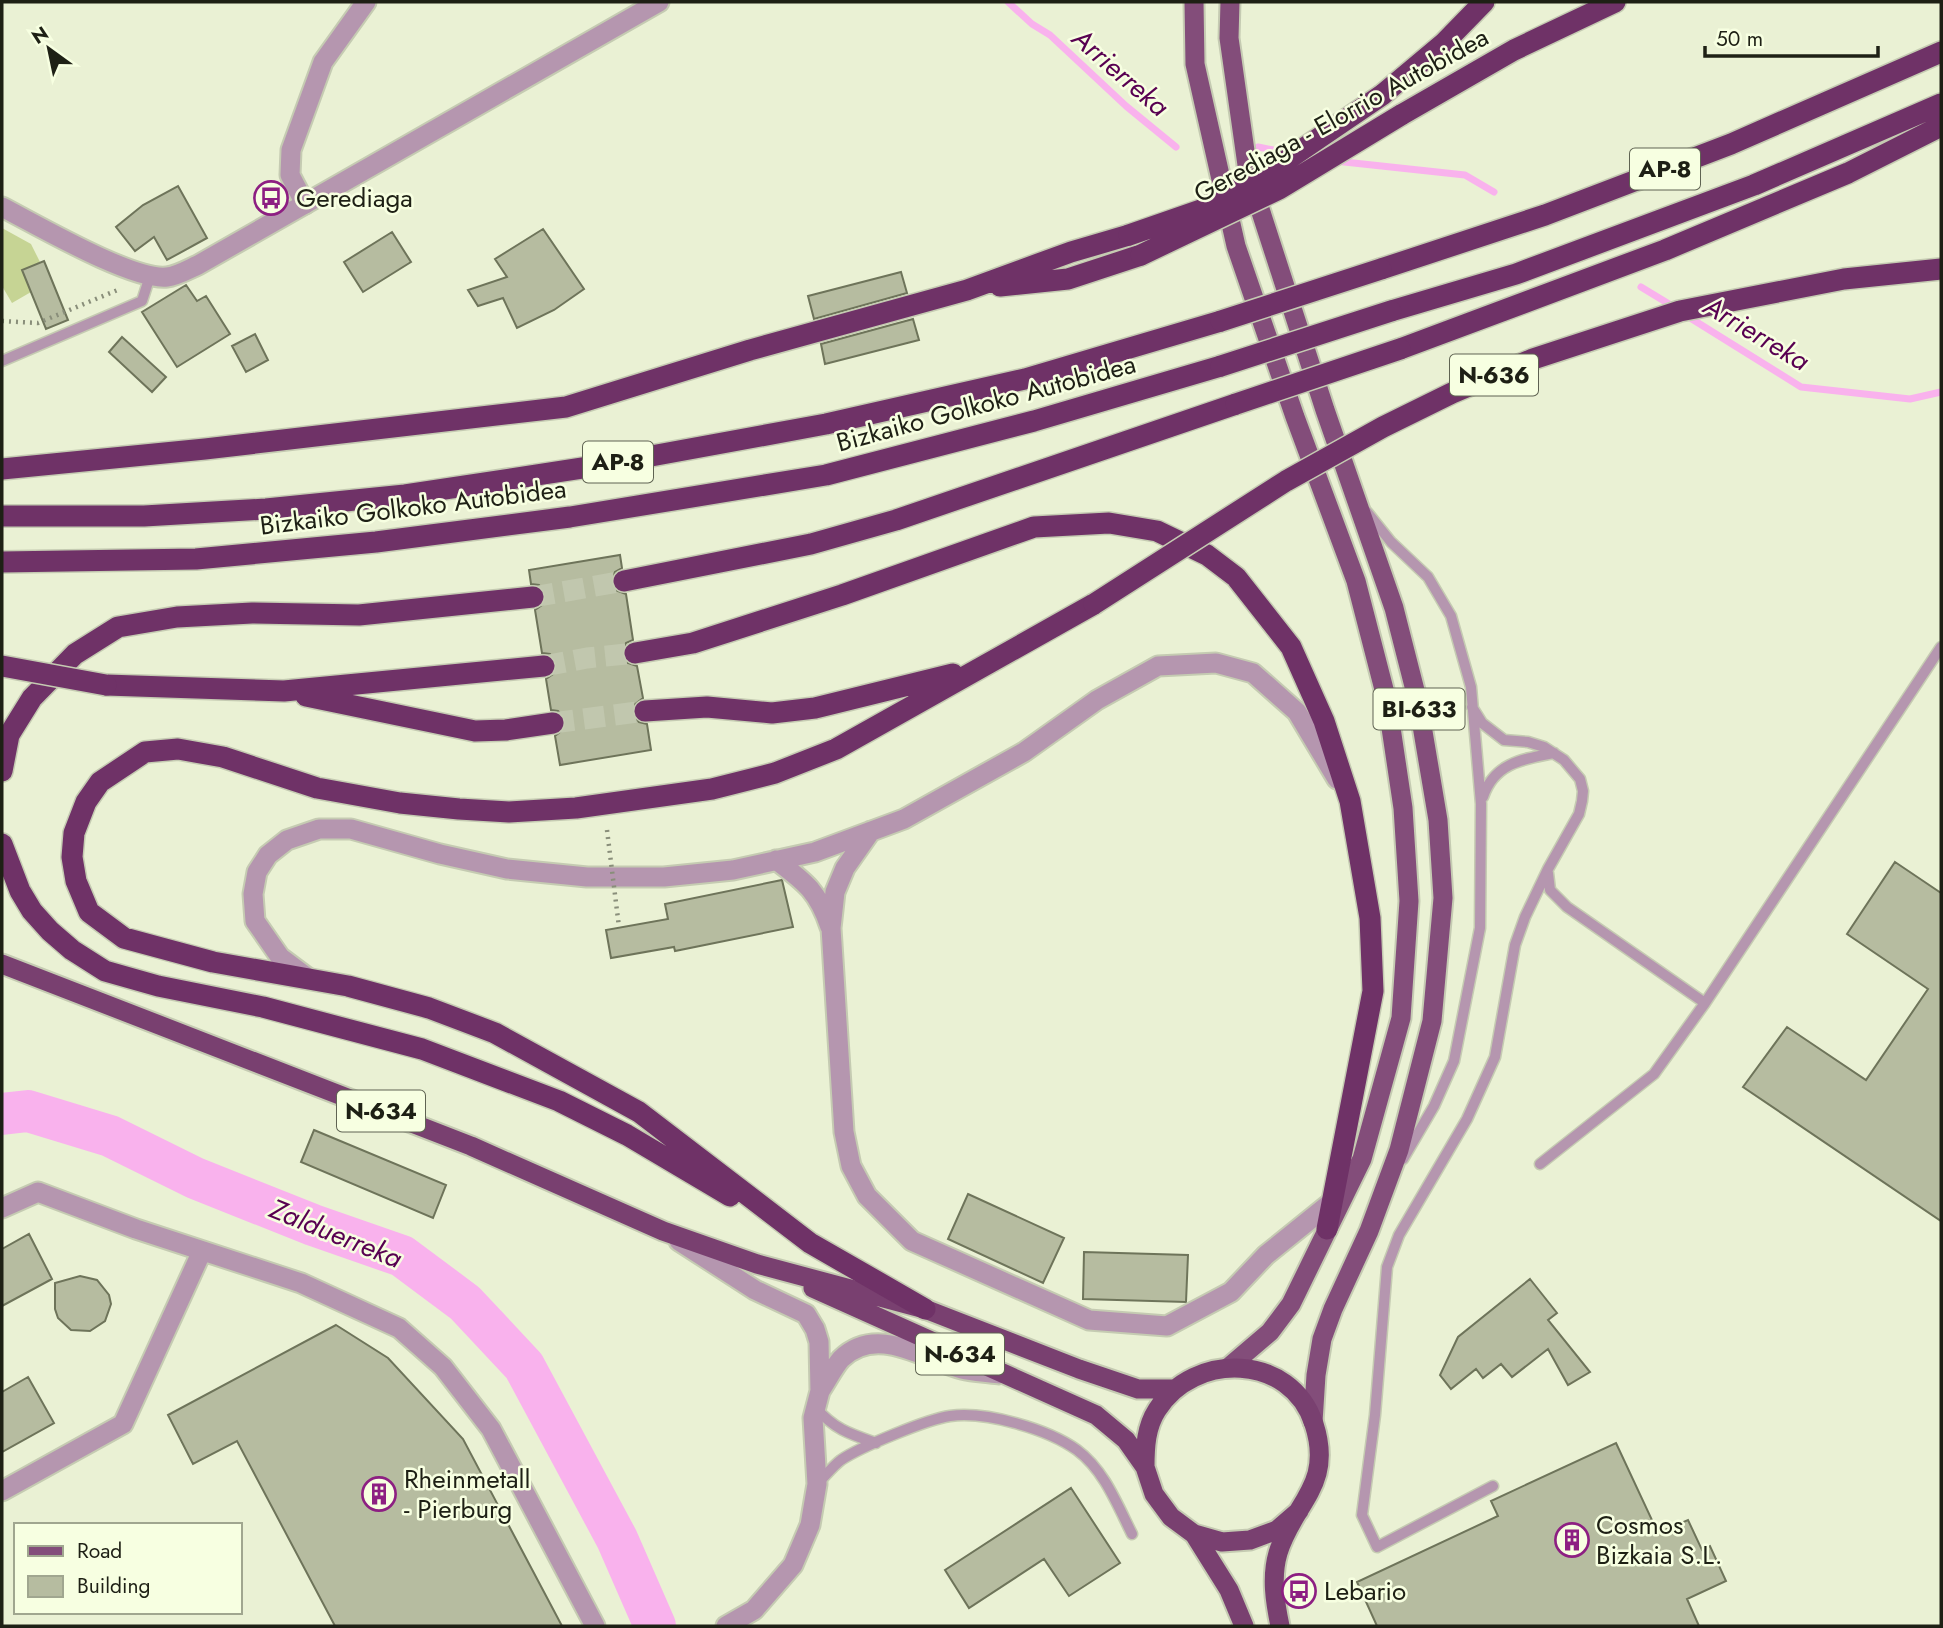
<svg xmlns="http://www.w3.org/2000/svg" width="1943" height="1628" font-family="Jost,sans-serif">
	<rect width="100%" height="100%" fill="#eaf1d4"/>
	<path fill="#c6d494" d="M 2,228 L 31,244 L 40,262 L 22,270 L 31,292 L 12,303 L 2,286 Z"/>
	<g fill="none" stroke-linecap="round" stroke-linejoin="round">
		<path stroke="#f9b2ed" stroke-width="7" d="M 1008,2 L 1032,24 L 1050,35 L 1126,106 L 1176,147
			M 1258,147 L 1289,153
			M 1335,161 L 1465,175 L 1494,192
			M 1641,287 L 1674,307
			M 1687,316 L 1801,387 L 1910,399 L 1941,392"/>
		<path stroke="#f9b2ed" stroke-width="42" d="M 2,1114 L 28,1111 L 110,1136 L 195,1178 L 313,1225 L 402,1256 L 465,1303 L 524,1366 L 617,1539 L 655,1626"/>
	</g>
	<path fill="#b6bca0" stroke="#6e745a" stroke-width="2" d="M 178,186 L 207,238 L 167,260 L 154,237 L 135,251 L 116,227 L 143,205 Z
		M 543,229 L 584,289 L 554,310 L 517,328 L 503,298 L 478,306 L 468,290 L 507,277 L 495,259 Z
		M 392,232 L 411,262 L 363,292 L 344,262 Z
		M 44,261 L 68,320 L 46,329 L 22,270 Z
		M 901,272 L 907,293 L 814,319 L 808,296 Z
		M 186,285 L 197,301 L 206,296 L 230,334 L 177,367 L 142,312 Z
		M 913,319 L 919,340 L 825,364 L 821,344 Z
		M 255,334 L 268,360 L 246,372 L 232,346 Z
		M 122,337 L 166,377 L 152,392 L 109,352 Z
		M 620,555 L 622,568 L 615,572 L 611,583 L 615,590 L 626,594 L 633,640 L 626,643 L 622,655 L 625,662 L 637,666 L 643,698 L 634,705 L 632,713 L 639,722 L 647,724 L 651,750 L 560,765 L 555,736 L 565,728 L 566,720 L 558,711 L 551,710 L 546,679 L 556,672 L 557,664 L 550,654 L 542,653 L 535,610 L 545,603 L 546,595 L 539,585 L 531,584 L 529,570 Z
		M 1895,862 L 1941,893 L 1941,1221 L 1743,1087 L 1787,1027 L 1866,1080 L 1928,989 L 1847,934 Z
		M 782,880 L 793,927 L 675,951 L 674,947 L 611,958 L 606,930 L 668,919 L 665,904 Z
		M 314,1130 L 446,1185 L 433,1218 L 301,1162 Z
		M 968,1194 L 1064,1238 L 1043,1283 L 948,1239 Z
		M 29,1234 L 52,1279 L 2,1306 L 2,1249 Z
		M 1084,1252 L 1188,1255 L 1186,1302 L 1083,1299 Z
		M 80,1276 L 97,1280 L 109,1295 L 111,1304 L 105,1321 L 90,1331 L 71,1330 L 58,1318 L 55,1309 L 55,1283 Z
		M 1530,1279 L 1557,1313 L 1548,1320 L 1590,1372 L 1568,1385 L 1548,1349 L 1512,1377 L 1501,1364 L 1483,1378 L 1476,1369 L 1451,1389 L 1440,1375 L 1458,1337 Z
		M 336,1325 L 388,1358 L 463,1439 L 562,1626 L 335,1626 L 237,1441 L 193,1464 L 168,1415 Z
		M 28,1377 L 54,1423 L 2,1452 L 2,1392 Z
		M 1616,1443 L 1658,1533 L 1688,1520 L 1702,1550 L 1710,1546 L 1726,1581 L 1687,1599 L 1699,1626 L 1377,1626 L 1357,1582 L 1498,1516 L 1491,1501 Z
		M 1071,1488 L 1120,1563 L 1069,1596 L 1044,1559 L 969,1608 L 945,1570 Z"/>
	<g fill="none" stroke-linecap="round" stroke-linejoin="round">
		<path stroke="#c1c7ae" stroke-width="21" stroke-dasharray="21 10" stroke-linecap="butt" d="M 533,597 L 624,581
			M 544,666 L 587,658 L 635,653
			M 553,723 L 645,711"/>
		<g stroke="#c5cbb2" stroke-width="13">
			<path id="service" d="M 2,361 L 142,301 L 150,276
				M 1367,512 L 1391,542 L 1428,577 L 1451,616 L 1471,687 L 1481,804 L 1480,928 L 1454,1061 L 1434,1106 L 1403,1159
				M 1472,707 L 1482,723 L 1504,740 L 1528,742 L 1544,747 L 1564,760 L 1580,779 L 1583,791 L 1582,801 L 1579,814 L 1548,869 L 1525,917 L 1515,945 L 1495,1057 L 1467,1119 L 1399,1235 L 1387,1267 L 1375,1415 L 1362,1515 L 1377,1547 L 1493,1486
				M 1483,797 C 1494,763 1523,759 1554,753
				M 1548,873 L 1550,890 L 1567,907 L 1705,1003
				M 1540,1164 L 1654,1074 L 1705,1003 L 1941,647
				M 816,1408 C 834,1429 850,1434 876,1443
				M 819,1482 C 826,1475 833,1466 841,1460 C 860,1447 928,1419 950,1416 C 986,1411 1048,1429 1077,1450 C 1104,1470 1117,1504 1132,1534"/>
		</g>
		<g stroke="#c5cbb2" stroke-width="23">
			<path id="minor" d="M 305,204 L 290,175 L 291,150 L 323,62 L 366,2
				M 871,831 L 845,868 L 835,892 L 831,928 L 844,1132 L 851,1166 L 867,1196 L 912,1241 L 1089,1320 L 1167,1326 L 1231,1292 L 1266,1255 L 1333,1201
				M 776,860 C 805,882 818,891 830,927
				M 308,978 L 280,957 L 255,921 L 253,894 L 257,872 L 268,855 L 287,840 L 319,829 L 351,829 L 440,854 L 507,869 L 587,877 L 664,877 L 733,870 L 815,852 L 904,819 L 1024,752 L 1097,700 L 1158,666 L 1216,663 L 1253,673 L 1297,712 L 1337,779
				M 2,1208 L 38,1192 L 136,1229 L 301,1283 L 399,1328 L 443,1367 L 491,1429 L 595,1626
				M 679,1241 L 755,1290 L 806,1314 L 815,1329 L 819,1342 L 820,1391 L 813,1418 L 817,1484 L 810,1525 L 793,1565 L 754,1610 L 726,1626
				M 820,1391 C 827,1381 833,1368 841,1359 C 877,1324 923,1359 962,1369 C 974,1372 987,1372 999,1374
				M 2,1491 L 123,1424 L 202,1251"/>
		</g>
		<g stroke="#c5cbb2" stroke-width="23">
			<path id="tertiary" d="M 2,207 C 37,225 133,281 167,277 C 177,276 189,269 198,265 L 659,2"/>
		</g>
		<g stroke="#c5cbb2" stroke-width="23">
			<path id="primary" d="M 1194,2 L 1195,64 L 1236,246 L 1295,417 L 1356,581 L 1387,701 L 1403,808 L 1409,901 L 1401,1018 L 1362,1159 L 1291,1304 L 1270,1332 L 1229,1367
				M 1230,2 L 1229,38 L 1248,172 L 1325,410 L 1394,608 L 1418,702 L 1438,820 L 1443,898 L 1432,1021 L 1399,1150 L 1369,1231 L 1333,1309 L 1322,1339 L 1316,1375 L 1313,1422"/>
		</g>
		<g stroke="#c5cbb2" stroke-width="23">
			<path id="trunk" d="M 2,964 L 471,1146 L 663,1231 L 757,1264 L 925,1309 L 1079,1369 L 1138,1389 L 1174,1389
				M 813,1288 L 1096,1415 L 1126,1440 L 1145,1467 L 1154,1494 L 1171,1517 L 1194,1534 L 1222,1542 L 1250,1540 L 1277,1530 L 1299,1511
				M 1145,1467 C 1145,1447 1146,1427 1157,1410 C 1194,1351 1291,1353 1314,1424 C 1334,1486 1293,1503 1278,1553 C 1271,1577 1275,1602 1280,1626
				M 1194,1534 L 1229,1590 L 1244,1626"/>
		</g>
		<g stroke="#c5cbb2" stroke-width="24">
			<path id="motorway" d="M 1382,95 L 1444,43 L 1484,2
				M 1401,115 L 1514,50 L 1615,2
				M 1381,269 L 1545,215 L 1731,144 L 1941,52
				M 1000,286 L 1068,279 L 1141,255
				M 1391,311 L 1516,274 L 1754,185 L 1941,104
				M 1400,349 L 1665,250 L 1848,173 L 1941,126
				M 2,469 L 205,449 L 566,407 L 750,350 L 967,290 L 1071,252 L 1129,235
				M 2,516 L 144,516 L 266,509 L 405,495 L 602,465 L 826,424 L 1025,379 L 1221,321
				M 2,562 L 196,559 L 376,542 L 570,517 L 826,475 L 1034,421 L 1221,366
				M 624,581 L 811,544 L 896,520 L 1236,404
				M 635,653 L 693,643 L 842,595 L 1034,527 L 1109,523 L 1157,531 L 1207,555 L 1236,577 L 1291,647 L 1324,721 L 1350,801 L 1370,918 L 1373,991 L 1327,1229
				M 106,685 L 284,691 L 544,666
				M 306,696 L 475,731 L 506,730 L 553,723
				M 645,711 L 707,707 L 772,713 L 815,708 L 953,674
				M 2,771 L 9,735 L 32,698 L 75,654 L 118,627 L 177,617 L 252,613 L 359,615 L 533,597
				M 2,844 L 20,891 L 32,911 L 50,931 L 72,950 L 105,971 L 158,986 L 263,1007 L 422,1049 L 559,1101 L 627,1135 L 730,1196
				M 925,1309 L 810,1243 L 639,1112 L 495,1033 L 429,1008 L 348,986 L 213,962 L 124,938 L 89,912 L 76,881 L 72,857 L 74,833 L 86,802 L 100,782 L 145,752 L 178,749 L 223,757 L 317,788 L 400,803 L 459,809 L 509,812 L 576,808 L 712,789 L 775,773 L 836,749 L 1094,604"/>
		</g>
		<path stroke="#898e7a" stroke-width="4.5" stroke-dasharray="2 5" stroke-linecap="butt" d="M 2,321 L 38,323 L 120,289"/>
		<use href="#service" stroke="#b596af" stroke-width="10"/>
		<use href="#minor" stroke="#b596af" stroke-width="19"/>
		<use href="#tertiary" stroke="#b596af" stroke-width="19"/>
		<use href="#primary" stroke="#834d7a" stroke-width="19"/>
		<use href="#trunk" stroke="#794070" stroke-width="19"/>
		<use href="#motorway" stroke="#6f3267" stroke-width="21"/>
		<g stroke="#c5cbb2" stroke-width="24" stroke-linecap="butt">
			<path id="motorway-bridge" d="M 1129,235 L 1201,210 L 1275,168 L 1382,95
				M 1141,255 L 1279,189 L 1401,115
				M 1221,321 L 1381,269
				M 1221,366 L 1391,311
				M 1236,404 L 1400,349
				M 1094,604 L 1286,481 L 1383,427 L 1452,393 L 1533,359 L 1680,311 L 1844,279 L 1941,269
				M 2,666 L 106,685"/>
		</g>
		<path stroke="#898e7a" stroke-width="4.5" stroke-dasharray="2 5" stroke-linecap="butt" d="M 607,830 L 619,927"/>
		<use href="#motorway-bridge" stroke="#6f3267" stroke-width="21"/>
	</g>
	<defs>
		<g id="bus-ring" transform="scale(1.75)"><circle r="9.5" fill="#f7ffe1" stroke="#8d1f82" stroke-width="1.5"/><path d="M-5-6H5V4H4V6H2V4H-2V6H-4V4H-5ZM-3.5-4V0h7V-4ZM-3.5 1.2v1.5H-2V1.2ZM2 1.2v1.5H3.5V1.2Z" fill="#8d1f82"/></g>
		<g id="building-ring" transform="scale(1.75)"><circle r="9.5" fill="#f7ffe1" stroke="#8d1f82" stroke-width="1.5"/><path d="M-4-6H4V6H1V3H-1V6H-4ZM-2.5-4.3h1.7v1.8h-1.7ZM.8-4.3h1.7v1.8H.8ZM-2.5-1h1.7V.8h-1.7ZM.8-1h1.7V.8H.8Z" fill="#8d1f82"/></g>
	</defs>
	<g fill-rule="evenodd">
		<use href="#bus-ring" x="271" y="198"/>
		<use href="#building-ring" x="379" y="1494"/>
		<use href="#building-ring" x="1572" y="1540"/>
		<use href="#bus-ring" x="1299" y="1591"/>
	</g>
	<g text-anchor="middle" stroke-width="5" stroke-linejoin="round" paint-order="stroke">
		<g fill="#f7ffe1" stroke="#5f6352" stroke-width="2">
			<rect x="1630" y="148.5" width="70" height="41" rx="5"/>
			<rect x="1450" y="354.5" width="88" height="41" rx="5"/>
			<rect x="583" y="441.5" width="70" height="41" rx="5"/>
			<rect x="1373.5" y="688.5" width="91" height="41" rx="5"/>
			<rect x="337" y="1090.5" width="88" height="41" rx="5"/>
			<rect x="916" y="1333.5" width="88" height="41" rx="5"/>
		</g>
		<g font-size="24" font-weight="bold" fill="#1e2015">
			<text x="1665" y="177">AP-8</text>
			<text x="1494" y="383">N-636</text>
			<text x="618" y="470">AP-8</text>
			<text x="1419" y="717">BI-633</text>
			<text x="381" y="1119">N-634</text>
			<text x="960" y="1362">N-634</text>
		</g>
		<g font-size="26" fill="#1e2015" stroke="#f7ffe1">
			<text transform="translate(1341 115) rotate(-29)" y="9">Gerediaga - Elorrio Autobidea</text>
			<text transform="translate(986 403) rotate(-15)" y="9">Bizkaiko Golkoko Autobidea</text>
			<text transform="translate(413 507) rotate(-7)" y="9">Bizkaiko Golkoko Autobidea</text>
		</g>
		<g font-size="26" fill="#1e2015" stroke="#f7ffe1" text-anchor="start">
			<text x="296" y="207">Gerediaga</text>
			<text x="404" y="1488">Rheinmetall<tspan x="404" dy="30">- Pierburg</tspan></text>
			<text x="1596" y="1534">Cosmos<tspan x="1596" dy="30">Bizkaia S.L.</tspan></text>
			<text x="1324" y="1600">Lebario</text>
		</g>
		<g font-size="28" font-style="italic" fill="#580151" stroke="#f7ffe1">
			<text transform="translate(1121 72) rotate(41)" y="10">Arrierreka</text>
			<text transform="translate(1757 333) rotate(31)" y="10">Arrierreka</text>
			<text transform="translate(336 1233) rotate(22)" y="10">Zalduerreka</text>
		</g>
	</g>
	<rect width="1943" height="1628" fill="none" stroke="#1e2015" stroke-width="7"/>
	<rect x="14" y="1523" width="228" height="91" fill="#f7ffe1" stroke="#a0a68f" stroke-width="2"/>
	<rect x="28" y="1546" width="35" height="10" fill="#834d7a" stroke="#a0a68f" stroke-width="2"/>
	<text x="77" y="1558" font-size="21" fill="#1e2015">Road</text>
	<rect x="28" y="1576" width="35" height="21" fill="#b6bca0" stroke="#a0a68f" stroke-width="2"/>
	<text x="77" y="1593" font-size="21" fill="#1e2015">Building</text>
	<g transform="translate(49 49) rotate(327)" stroke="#f7ffe1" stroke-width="5" paint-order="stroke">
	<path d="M0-5L12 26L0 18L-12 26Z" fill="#1e2015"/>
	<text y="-10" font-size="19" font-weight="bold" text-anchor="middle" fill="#1e2015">N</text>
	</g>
	<path d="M1705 46v10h173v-10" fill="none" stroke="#1e2015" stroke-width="3.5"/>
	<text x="1716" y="46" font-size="21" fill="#1e2015" stroke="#f7ffe1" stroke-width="5" paint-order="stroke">50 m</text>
</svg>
